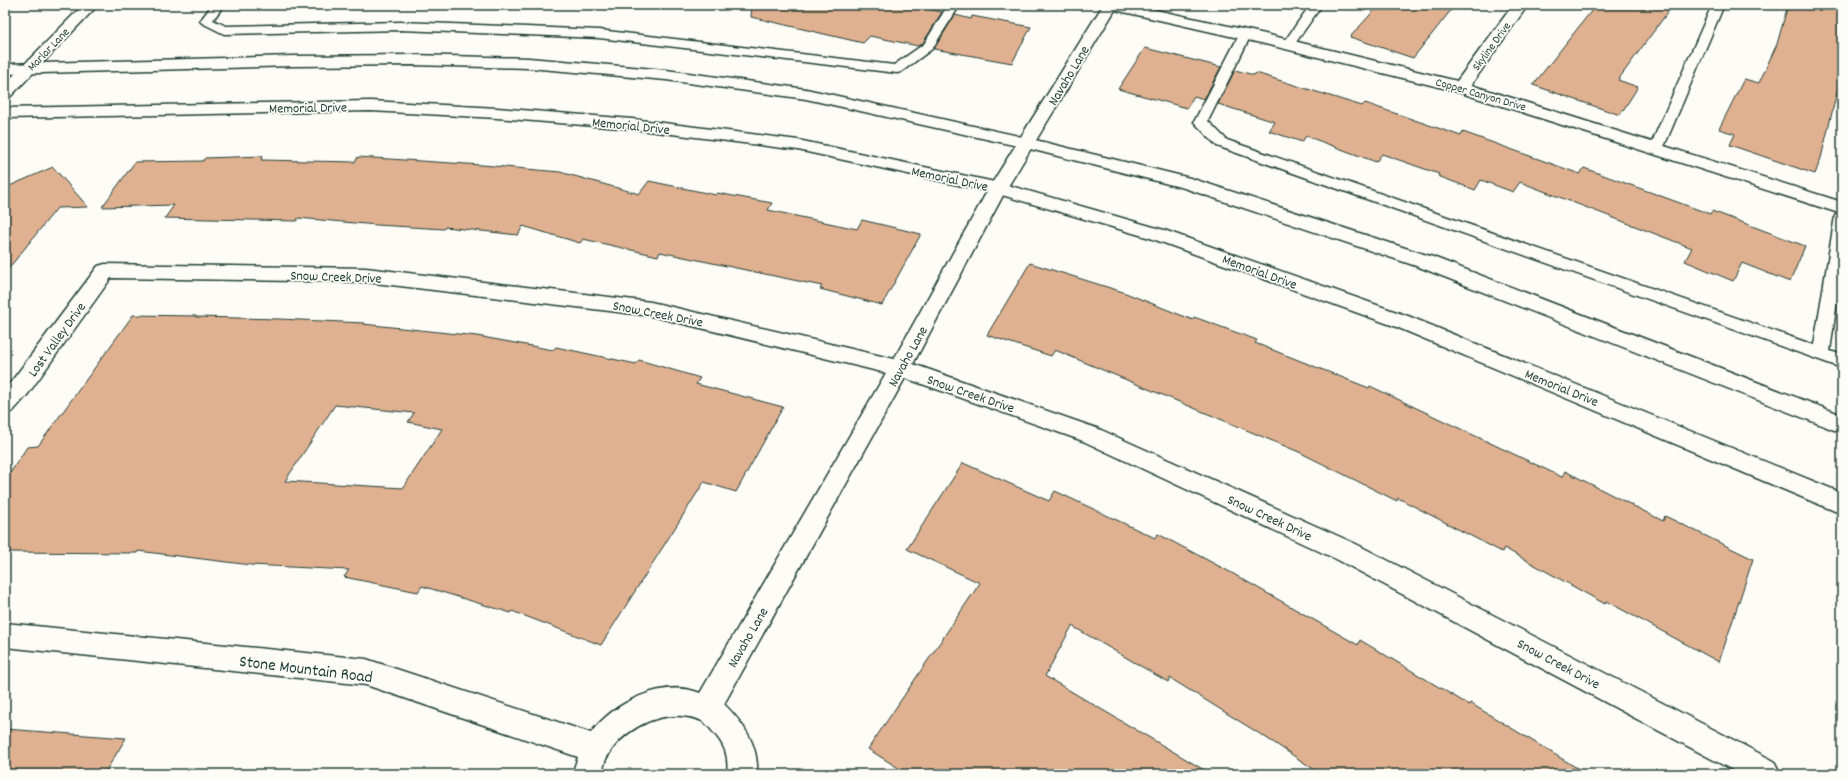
<svg xmlns="http://www.w3.org/2000/svg" width="1847" height="779" font-family="Dekko,sans-serif">
	<rect width="100%" height="100%" fill="#fdfcf7"/>
	<filter id="ink" filterUnits="userSpaceOnUse"><feTurbulence type="fractalNoise" baseFrequency=".025" numOctaves="2"/><feDisplacementMap in="SourceGraphic" scale="8" xChannelSelector="R" yChannelSelector="G"/><feConvolveMatrix kernelMatrix="1 2 1 2 8 2 1 2 1" color-interpolation-filters="sRGB"/></filter>
	<g filter="url(#ink)">
		<path fill="#dfb190" stroke="#1f3d34" fill-rule="evenodd" d="M 752,5 L 910,5 L 942,12 L 923,43 L 918,46 L 870,36 L 863,43 L 751,17 Z
			M 1379,5 L 1455,5 L 1413,58 L 1350,37 Z
			M 1596,5 L 1673,5 L 1618,80 L 1638,87 L 1620,115 L 1533,85 Z
			M 1788,5 L 1842,5 L 1842,71 L 1821,158 L 1815,174 L 1730,145 L 1735,134 L 1719,129 L 1744,79 L 1759,83 L 1777,44 Z
			M 955,15 L 971,19 L 972,16 L 1031,27 L 1012,63 L 934,49 Z
			M 1145,48 L 1221,67 L 1204,99 L 1194,96 L 1187,108 L 1118,89 Z
			M 1235,70 L 1254,75 L 1256,73 L 1362,106 L 1365,103 L 1461,136 L 1463,132 L 1580,174 L 1584,168 L 1710,214 L 1712,211 L 1805,246 L 1790,282 L 1742,263 L 1733,281 L 1685,261 L 1692,248 L 1520,182 L 1513,192 L 1481,180 L 1475,190 L 1438,176 L 1439,174 L 1382,154 L 1376,162 L 1306,136 L 1302,142 L 1269,131 L 1275,122 L 1218,104 Z
			M 263,156 L 261,160 L 355,162 L 358,157 L 482,165 L 560,172 L 639,194 L 649,181 L 716,195 L 717,193 L 772,203 L 768,210 L 857,229 L 862,220 L 921,234 L 882,305 L 820,289 L 822,286 L 660,252 L 658,256 L 583,239 L 580,243 L 523,226 L 518,235 L 445,227 L 444,229 L 377,225 L 298,218 L 297,221 L 165,218 L 174,205 L 102,207 L 135,162 L 203,161 L 205,158 Z
			M 53,167 L 88,207 L 57,208 L 5,273 L 5,188 Z
			M 1030,263 L 1123,292 L 1193,320 L 1194,317 L 1257,340 L 1255,343 L 1369,388 L 1370,386 L 1562,477 L 1565,471 L 1663,521 L 1665,516 L 1753,559 L 1719,662 L 1606,601 L 1605,604 L 1504,548 L 1502,552 L 1398,498 L 1397,501 L 1299,452 L 1055,350 L 1051,356 L 987,335 Z
			M 133,315 L 196,316 L 196,317 L 279,319 L 364,323 L 363,324 L 477,336 L 553,350 L 556,347 L 636,364 L 639,360 L 700,378 L 696,384 L 783,407 L 736,492 L 704,482 L 601,645 L 512,611 L 511,613 L 422,586 L 418,592 L 344,577 L 349,570 L 251,565 L 138,551 L 137,553 L 5,552 L 5,481 L 27,447 L 38,446 ZM 335,405 L 414,413 L 408,422 L 442,429 L 403,488 L 285,481 Z
			M 963,463 L 1049,501 L 1055,491 L 1155,538 L 1158,534 L 1230,572 L 1358,645 L 1360,640 L 1469,705 L 1470,703 L 1587,774 L 1321,774 L 1276,744 L 1170,678 L 1168,682 L 1072,626 L 1045,676 L 1211,774 L 908,774 L 868,749 L 980,583 L 907,549 Z
			M 5,729 L 126,738 L 104,774 L 5,774 Z"/>
		<g fill="none" stroke-linecap="round" stroke-linejoin="round">
			<g stroke="#1f3d34" stroke-width="3">
				<path id="service" d="M 212,5 L 224,5 L 213,20 L 226,26 L 401,22 L 599,30 L 894,65 L 924,44 L 948,5 L 960,5 L 932,49 L 901,72 L 897,73 L 599,38 L 401,30 L 224,34 L 202,23 L 200,21 Z
					M 1310,5 L 1322,5 L 1292,48 L 1284,48 L 1282,45 Z
					M 1712,5 L 1724,5 L 1663,149 L 1661,152 L 1651,152 L 1649,149 Z
					M 1245,31 L 1251,35 L 1208,121 L 1227,140 L 1814,345 L 1835,216 L 1837,213 L 1842,211 L 1842,266 L 1830,351 L 1842,355 L 1842,368 L 1217,146 L 1194,122 L 1239,35 Z"/>
			</g>
			<g stroke="#1f3d34" stroke-width="3">
				<path id="minor" d="M 83,5 L 98,5 L 11,96 L 5,98 L 5,84 Z
					M 1103,5 L 1133,5 L 1265,34 L 1457,81 L 1513,5 L 1528,5 L 1471,85 L 1842,202 L 1842,214 L 1455,91 L 1265,44 L 1115,10 L 1007,188 L 913,364 L 1099,429 L 1356,544 L 1774,761 L 1779,771 L 1778,774 L 1740,774 L 1338,560 L 1083,441 L 905,378 L 724,704 C 744,724 759,745 757,774 L 727,774 C 729,756 725,745 713,732 C 711,729 708,726 705,723 C 699,718 690,717 682,716 C 652,714 620,732 606,759 C 604,764 603,769 602,774 L 572,774 L 578,757 L 366,685 L 5,647 L 5,623 L 366,659 L 591,733 C 613,703 663,678 700,693 L 886,373 L 651,316 L 366,282 L 111,278 L 28,394 L 13,411 L 5,414 L 5,390 L 98,266 L 105,264 L 366,268 L 651,302 L 894,359 L 989,188 Z"/>
			</g>
			<g stroke="#1f3d34" stroke-width="3">
				<path id="secondary" d="M 412,55 L 529,58 L 666,70 L 806,89 L 1027,138 L 1190,178 L 1433,257 L 1842,415 L 1842,433 L 1419,267 L 1184,188 L 1026,148 L 806,99 L 666,80 L 529,68 L 412,65 L 294,66 L 5,74 L 5,64 L 294,56 Z
					M 371,101 L 497,108 L 632,119 L 798,140 L 1004,184 L 1164,230 L 1408,316 L 1842,493 L 1842,514 L 1394,326 L 1150,238 L 995,193 L 798,150 L 632,129 L 497,118 L 371,111 L 5,118 L 5,108 Z"/>
			</g>
			<use href="#service" fill="#fdfcf7" fill-rule="evenodd"/>
			<use href="#minor" fill="#fdfcf7" fill-rule="evenodd"/>
			<use href="#secondary" fill="#fdfcf7" fill-rule="evenodd"/>
		</g>
	</g>
	<g text-anchor="middle" stroke-width="3.5" stroke-linejoin="round" paint-order="stroke">
		<g font-size="12" fill="#1f3d34" stroke="#fdfcf7">
			<text transform="translate(1491 46) rotate(-54)" y="4">Skyline Drive</text>
			<text transform="translate(48 49) rotate(-46)" y="4">Marlar Lane</text>
			<text transform="translate(1481 94) rotate(16)" y="4">Copper Canyon Drive</text>
		</g>
		<g font-size="14" fill="#1f3d34" stroke="#fdfcf7">
			<text transform="translate(1068 75) rotate(-59)" y="5">Navaho Lane</text>
			<text transform="translate(308 107) rotate(-1)" y="5">Memorial Drive</text>
			<text transform="translate(631 125) rotate(6)" y="5">Memorial Drive</text>
			<text transform="translate(950 178) rotate(12)" y="5">Memorial Drive</text>
			<text transform="translate(1260 271) rotate(20)" y="5">Memorial Drive</text>
			<text transform="translate(336 276) rotate(2)" y="5">Snow Creek Drive</text>
			<text transform="translate(658 313) rotate(11)" y="5">Snow Creek Drive</text>
			<text transform="translate(56 339) rotate(-54)" y="5">Lost Valley Drive</text>
			<text transform="translate(907 356) rotate(-61)" y="5">Navaho Lane</text>
			<text transform="translate(1562 387) rotate(22)" y="5">Memorial Drive</text>
			<text transform="translate(971 393) rotate(19)" y="5">Snow Creek Drive</text>
			<text transform="translate(1270 517) rotate(25)" y="5">Snow Creek Drive</text>
			<text transform="translate(747 637) rotate(-60)" y="5">Navaho Lane</text>
			<text transform="translate(1559 663) rotate(28)" y="5">Snow Creek Drive</text>
		</g>
		<g font-size="17" fill="#1f3d34" stroke="#fdfcf7">
			<text transform="translate(306 668) rotate(7)" y="6">Stone Mountain Road</text>
		</g>
	</g>
	<rect width="1847" height="779" fill="none" stroke="#fdfcf7" stroke-width="20"/>
	<rect x="10" y="10" width="1827" height="759" fill="none" stroke="#1f3d34" stroke-width="1.5" filter="url(#ink)"/>
</svg>
